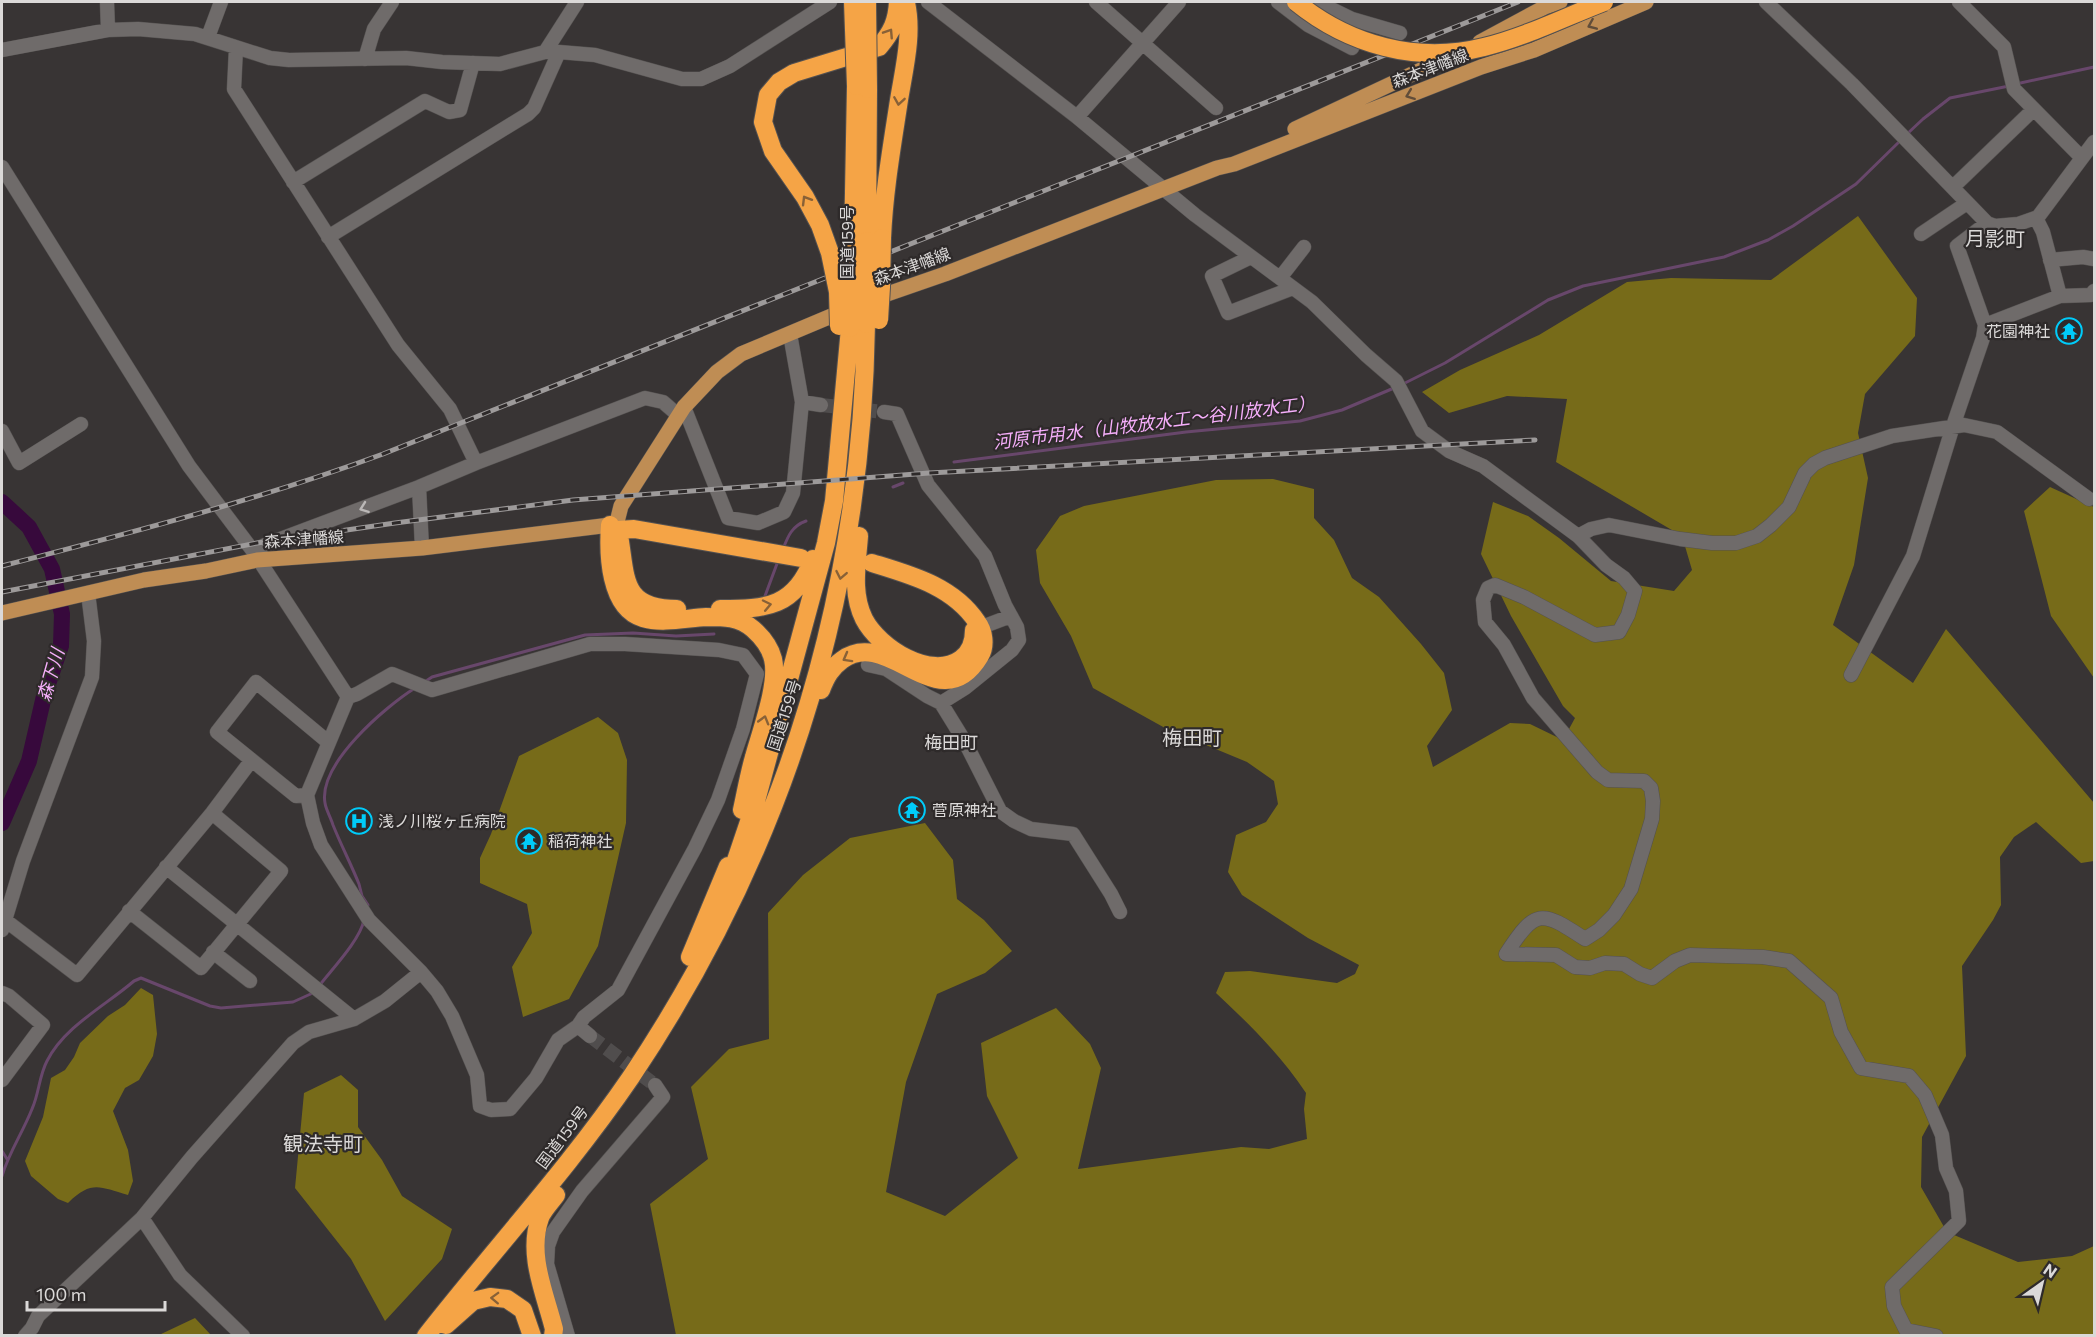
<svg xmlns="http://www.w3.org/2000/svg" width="2096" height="1337" font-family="Commissioner,'Noto Sans JP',sans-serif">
	<rect width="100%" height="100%" fill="#383434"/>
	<path fill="#776b19" d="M 1858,216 L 1917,298 L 1915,336 L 1865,394 L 1858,433 L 1868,478 L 1854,565 L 1833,625 L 1913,683 L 1946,629 L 2094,803 L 2094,861 L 2081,863 L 2036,822 L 2014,837 L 2000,857 L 2001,905 L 1993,920 L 1962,966 L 1966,1056 L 1922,1137 L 1921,1187 L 1947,1232 L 2018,1262 L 2072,1256 L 2094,1246 L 2094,1335 L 676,1335 L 650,1204 L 708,1159 L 691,1087 L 729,1049 L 769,1039 L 768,913 L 803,875 L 850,838 L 925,823 L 953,860 L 957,899 L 984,920 L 1012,951 L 985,973 L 937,994 L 906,1082 L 886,1192 L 945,1216 L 1018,1158 L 987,1096 L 981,1043 L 1056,1008 L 1090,1044 L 1101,1068 L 1078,1169 L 1241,1147 L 1269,1149 L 1307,1139 L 1304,1109 L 1306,1093 C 1281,1055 1249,1024 1216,993 L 1225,972 L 1250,971 L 1337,983 L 1355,974 L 1359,965 L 1308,938 L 1242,895 L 1228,872 L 1236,835 L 1266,822 L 1278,804 L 1274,781 L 1247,762 L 1165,728 L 1093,688 L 1071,636 L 1040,583 L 1036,550 L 1060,516 L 1084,506 L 1216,480 L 1273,479 L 1314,489 L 1314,518 L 1334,540 L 1352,578 L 1379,597 L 1421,644 L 1444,673 L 1452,710 L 1427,746 L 1433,767 L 1510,723 L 1530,724 L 1563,740 L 1575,718 L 1563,706 L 1511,616 L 1481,554 L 1493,502 L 1528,516 L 1559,538 L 1611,581 L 1674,591 L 1692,570 L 1682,536 L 1556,462 L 1567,399 L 1507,396 L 1449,413 L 1422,392 L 1460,370 L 1539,335 L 1627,282 L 1671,278 L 1771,280 Z
		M 2050,487 L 2094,507 L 2094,678 L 2051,616 L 2024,511 Z
		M 598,717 L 618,733 L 627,760 L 626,823 L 598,946 L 569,999 L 523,1017 L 512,967 L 532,933 L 527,904 L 480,883 L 480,858 L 491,834 L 519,756 Z
		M 141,988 L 153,995 L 157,1034 L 153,1056 L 139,1080 L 125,1088 L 113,1111 L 128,1150 L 133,1181 L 128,1195 C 99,1187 92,1180 68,1203 L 58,1199 L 31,1176 L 25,1161 L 43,1117 L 51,1078 L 65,1070 L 74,1057 L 80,1043 L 108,1016 L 125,1005 Z
		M 341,1075 L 358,1090 L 358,1127 L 382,1160 L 402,1196 L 452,1229 L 442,1259 L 385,1321 L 351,1259 L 295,1188 L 304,1093 Z
		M 195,1318 L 211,1335 L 159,1335 Z"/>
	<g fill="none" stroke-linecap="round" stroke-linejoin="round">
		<path stroke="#68476b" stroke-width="3" d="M 2016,84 L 2094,67
			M 1907,134 L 1923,119 L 1950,98 L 2009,86
			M 1403,384 L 1445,363 L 1548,300 L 1583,286 L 1724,257 L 1768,240 L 1793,226 L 1856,184 L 1901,140
			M 954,462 L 1186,432 L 1300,421 L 1342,410 L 1394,388
			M 893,487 L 903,483
			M 783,549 C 788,536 792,526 806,521
			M 765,596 L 778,561
			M 426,681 L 432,677 L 585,635 L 633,633 L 676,636 L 714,634
			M 367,908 L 368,905 L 362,896 L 359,884 C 351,864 341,845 333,825 C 331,818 326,810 325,803 C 318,764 385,707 415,688
			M 319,986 C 332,969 360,940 364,920
			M 2,1151 L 7,1159
			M 2,1176 C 9,1152 23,1132 32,1109 C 39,1094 39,1076 47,1061 C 65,1026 105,1006 134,981 L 141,978 L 210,1006 L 221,1008 L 293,1002 L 315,992"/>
		<path stroke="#37093c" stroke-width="16" d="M 2,502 L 29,527 L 52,569 L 62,614 L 61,646 L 44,696 L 29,761 L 2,823"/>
		<path stroke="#504d4d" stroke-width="14" stroke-dasharray="14 7" stroke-linecap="butt" d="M 821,405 L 884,412
			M 590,1036 L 655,1085"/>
		<g stroke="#545150" stroke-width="15">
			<path id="minor" d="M 107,2 L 108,30
				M 928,2 L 1077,117 L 1195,215 L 1312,302 L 1366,355 L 1396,381 L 1422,431 L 1449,451 L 1483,466 L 1578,536 L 1606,565 L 1624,578 L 1635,591 L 1628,615 L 1619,632 L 1595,635 L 1524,597 L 1495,585 L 1488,588 L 1483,600 L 1485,622 L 1504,645 L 1533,698 L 1597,772 L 1608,780 L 1644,781 L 1651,788 L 1653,801 L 1652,819 L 1631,889 L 1614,915 L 1599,930 L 1585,939 C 1541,910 1536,908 1506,954
				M 1096,2 L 1216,108
				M 1278,2 L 1308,25 L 1352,48
				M 1317,2 L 1352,19 L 1400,33
				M 1766,2 L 1852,84 L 1987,223 L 1995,226 L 2018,224 L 2038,217 L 2094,142
				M 1959,2 L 2004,47 L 2014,89 L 2082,158
				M 208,37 L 221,2
				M 236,48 L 234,89 L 398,345 L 450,409 L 476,463
				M 2,50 L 108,30 L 138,29 L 195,34 L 270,58 L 289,60 L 406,58 L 442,62 L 500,64 L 545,52 L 559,52 L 595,55 L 682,79 L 701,79 L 730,66 L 830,2
				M 545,52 L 577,2
				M 365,59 L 374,29 L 392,2
				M 1077,117 L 1179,2
				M 2,167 L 189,466 L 253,551 L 348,697
				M 293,182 L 425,101 L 449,112 L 460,110 L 473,63
				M 1953,187 L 2033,110
				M 2036,218 L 2043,232 L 2060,296 L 2091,295 L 2094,291
				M 1921,234 L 1967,203
				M 328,237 L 528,114 L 534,108 L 559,52
				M 1251,257 L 1212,276 L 1228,313 L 1293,288
				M 2050,260 L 2083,257 L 2094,259
				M 1280,278 L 1304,247
				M 1985,325 L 2060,296
				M 802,402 L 821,405
				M 684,407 L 728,518 L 758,523 L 784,512 L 793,493 L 802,402 L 790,334
				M 884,412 L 897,414 L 928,485 L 985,556 L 1005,605 L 1017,627 L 1019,640 L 1012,650 L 965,688 L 941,703
				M 2,431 L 19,463 L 81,424
				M 419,487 L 422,548
				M 1578,536 L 1591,529 L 1609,525 L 1680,539 L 1712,543 L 1736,543 L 1757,536 L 1771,525 L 1789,507 L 1805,473 L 1814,464 L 1825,458 L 1892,436 L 1964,425 L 1997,432 L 2089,499
				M 253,551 L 267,544 L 419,487 L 476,463 L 645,398 L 663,402 L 678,415
				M 974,630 L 1011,616
				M 868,665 L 886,669 L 927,696 L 941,703 L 965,742 L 1000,811 L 1014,821 L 1031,829 L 1073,834 L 1111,894 L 1120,912
				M 1851,675 L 1913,556 L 1953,426 L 1983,338 L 1985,325 L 1957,246 L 1987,223
				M 348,697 L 357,694 L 392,674 L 432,690 L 590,644 L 625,644 L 719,650 L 743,655 L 757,674 L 743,729 L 718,800 L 695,848 L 618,990 L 584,1017 L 578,1026 L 590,1036
				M 348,697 L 307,795 L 313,823 L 321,845 L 369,920 L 421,972 L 437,991 L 452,1016 L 477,1075 L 480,1106 L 491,1110 L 510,1109 L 536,1078 L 558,1040 L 578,1026
				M 307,795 L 296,796 L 217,732 L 256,682 L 328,742
				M 166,867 L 354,1019
				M 129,911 L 201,968 L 281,871 L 212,813
				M 5,920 L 77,975 L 212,813 L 251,761
				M 2,930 L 23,861 L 92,677 L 94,641 L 88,593
				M 213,952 L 250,981
				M 1506,954 L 1556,955 L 1575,967 L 1590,968 L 1605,963 L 1624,964 L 1640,974 L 1652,978 L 1675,961 L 1690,955 L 1763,957 L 1789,961 L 1831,998 L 1841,1032 L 1861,1068 L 1909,1076 L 1925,1095 L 1942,1135 L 1946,1168 L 1956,1191 L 1959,1221 L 1892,1287 L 1894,1306 L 1906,1330 L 1936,1336
				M 2,993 L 9,996 L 43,1025 L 2,1080
				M 142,1218 L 180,1275 L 243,1336
				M 25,1336 L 32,1328 L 38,1316 L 142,1218 L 192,1157 L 293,1043 L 309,1032 L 354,1019 L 385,1001 L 421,972
				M 568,1336 L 547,1264 L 548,1246 L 553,1232 L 582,1191 L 663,1097 L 655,1085"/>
		</g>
		<g stroke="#545150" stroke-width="16">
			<path id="major" d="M 1480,42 L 1545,7 L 1560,2
				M 1295,129 L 1455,54
				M 870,300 L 945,274 L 1217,168 L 1234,164 L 1481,67 L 1534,50 L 1646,2
				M 618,530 L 617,522 L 621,506 L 684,407 L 717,372 L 741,354 L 848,309
				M 2,613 L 144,580 L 206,571 L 257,560 L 422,548 L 610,525 L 617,522"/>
		</g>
		<g stroke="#545150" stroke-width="20">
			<path id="highway" d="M 882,238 C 884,191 892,146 899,100 C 904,69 913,34 906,3
				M 867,241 L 868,89
				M 853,245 L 856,86
				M 830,253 L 820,225 L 805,197 L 773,151 L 763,122 L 768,95 L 779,82 L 794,73 L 879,47 C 892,32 897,21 898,2
				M 610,525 C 608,553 609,608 643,618 C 662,624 687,618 706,617 C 725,617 739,617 753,629 C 762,637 770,647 773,659 C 779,684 761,731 754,757 C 749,774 746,792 742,810
				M 859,536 C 857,564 851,593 864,619 C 879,648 931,681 961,659 C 971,652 974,641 974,630
				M 677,609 C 618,609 627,574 618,530 L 634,529 L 801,558
				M 720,609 C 767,609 795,607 813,559
				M 821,690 C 826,677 831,668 842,660 C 888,625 940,723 980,656 C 986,646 984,631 977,622 C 953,586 911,575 872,563
				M 729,881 L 756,801 L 826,543 L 834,501 L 850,328
				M 690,957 L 728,866
				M 446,1325 L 473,1301 L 490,1297 L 507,1299 L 523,1310 L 532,1336
				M 426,1336 C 494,1249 569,1168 631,1077 C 783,850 862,597 866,324
				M 553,1336 L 554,1329 C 545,1293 527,1255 540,1218 C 543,1210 551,1202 556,1195"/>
		</g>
		<use href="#minor" stroke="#6f6b6a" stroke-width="14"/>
		<use href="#major" stroke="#bf8d54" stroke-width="15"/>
		<use href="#highway" stroke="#f5a446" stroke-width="18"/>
		<g stroke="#9d9a9a" stroke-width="5">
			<path id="rail" d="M 2,566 C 130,533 258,500 383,454 L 1518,2
				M 2,592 L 257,543 L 395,523 L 573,500 L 929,473 L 1535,440"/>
		</g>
		<use href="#rail" stroke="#2e2a2a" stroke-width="3" stroke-dasharray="9" stroke-linecap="butt"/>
		<g stroke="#545150" stroke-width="20" stroke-linecap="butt">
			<path id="highway-bridge" d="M 853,2 L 856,86
				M 867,2 L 868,89
				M 1296,2 C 1349,45 1417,64 1484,47 C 1525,37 1565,17 1604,2
				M 830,253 L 838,292 L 839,326
				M 879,320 L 881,287 L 882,238
				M 866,324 L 867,241
				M 850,328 L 853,245"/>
		</g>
		<use href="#highway-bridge" stroke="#f5a446" stroke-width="18"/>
	</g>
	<defs><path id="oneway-chevron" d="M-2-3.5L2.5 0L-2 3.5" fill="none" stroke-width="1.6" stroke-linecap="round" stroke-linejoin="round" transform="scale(1.5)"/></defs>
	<g stroke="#614d39">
		<use href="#oneway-chevron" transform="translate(1592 25) rotate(157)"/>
		<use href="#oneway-chevron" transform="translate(1410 95) rotate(159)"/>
	</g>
	<g stroke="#886137">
		<use href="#oneway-chevron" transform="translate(889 33) rotate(-57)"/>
		<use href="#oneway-chevron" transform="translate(899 101) rotate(99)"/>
		<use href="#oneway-chevron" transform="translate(806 200) rotate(-121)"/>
		<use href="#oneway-chevron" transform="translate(841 575) rotate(101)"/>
		<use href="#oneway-chevron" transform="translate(767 605) rotate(-12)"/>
		<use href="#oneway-chevron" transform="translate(847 658) rotate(151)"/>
		<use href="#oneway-chevron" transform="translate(764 720) rotate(-74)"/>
		<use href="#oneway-chevron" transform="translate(495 1298) rotate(-178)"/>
	</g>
	<use stroke="#bbb8b7" href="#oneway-chevron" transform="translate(364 508) rotate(160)"/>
	<defs>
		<g id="temple-ring" transform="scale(1.35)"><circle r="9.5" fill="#2e2a2a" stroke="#00cbf9" stroke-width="1.5"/><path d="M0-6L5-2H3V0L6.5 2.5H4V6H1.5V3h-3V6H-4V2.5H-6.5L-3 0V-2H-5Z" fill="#00cbf9"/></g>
		<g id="hospital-ring" transform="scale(1.35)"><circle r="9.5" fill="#2e2a2a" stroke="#00cbf9" stroke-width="1.5"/><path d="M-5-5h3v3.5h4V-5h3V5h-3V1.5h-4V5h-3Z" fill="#00cbf9"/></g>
	</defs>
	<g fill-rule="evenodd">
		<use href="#temple-ring" x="2069" y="331"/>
		<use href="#temple-ring" x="912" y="810"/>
		<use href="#hospital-ring" x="359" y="821"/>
		<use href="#temple-ring" x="529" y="841"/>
	</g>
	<g text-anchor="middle" stroke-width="4.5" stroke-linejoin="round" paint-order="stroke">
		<g font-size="16" fill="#dbd9d8" stroke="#2e2a2a">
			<text transform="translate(1430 68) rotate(-21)" y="6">森本津幡線</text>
			<text transform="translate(847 242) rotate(-90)" y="6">国道159号</text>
			<text transform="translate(912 266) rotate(-20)" y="6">森本津幡線</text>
			<text transform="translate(304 539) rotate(-4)" y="6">森本津幡線</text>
			<text transform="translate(784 715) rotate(-72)" y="6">国道159号</text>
			<text transform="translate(562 1137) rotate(-53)" y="6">国道159号</text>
		</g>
		<g font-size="16" fill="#dbd9d8" stroke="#2e2a2a" text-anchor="start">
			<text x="2050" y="337" text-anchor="end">花園神社</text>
			<text x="932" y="816">菅原神社</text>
			<text x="378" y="827">浅ノ川桜ヶ丘病院</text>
			<text x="548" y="847">稲荷神社</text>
		</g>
		<g font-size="18" font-style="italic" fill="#f6affb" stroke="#2e2a2a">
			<text transform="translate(1154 423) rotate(-7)" y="6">河原市用水（山牧放水工～谷川放水工）</text>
			<text transform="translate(51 675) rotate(-74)" y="6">森下川</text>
		</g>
		<g font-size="18" fill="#dbd9d8" stroke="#2e2a2a">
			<text x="951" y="749">梅田町</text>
		</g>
		<g font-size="20" fill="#dbd9d8" stroke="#2e2a2a">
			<text x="1995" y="246">月影町</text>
			<text x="1192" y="745">梅田町</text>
			<text x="323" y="1151">観法寺町</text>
		</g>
	</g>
	<rect width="2096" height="1337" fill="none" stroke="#dbd9d8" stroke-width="6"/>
	<g transform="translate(2042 1283) rotate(34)" stroke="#2e2a2a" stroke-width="4.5" paint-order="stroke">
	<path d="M0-4.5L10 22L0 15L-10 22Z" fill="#dbd9d8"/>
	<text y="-9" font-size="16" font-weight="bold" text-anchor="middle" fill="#dbd9d8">N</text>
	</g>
	<path d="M27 1301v9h138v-9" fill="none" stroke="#dbd9d8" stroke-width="3"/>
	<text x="36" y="1301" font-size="18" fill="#dbd9d8" stroke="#2e2a2a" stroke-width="4.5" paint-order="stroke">100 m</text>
</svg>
